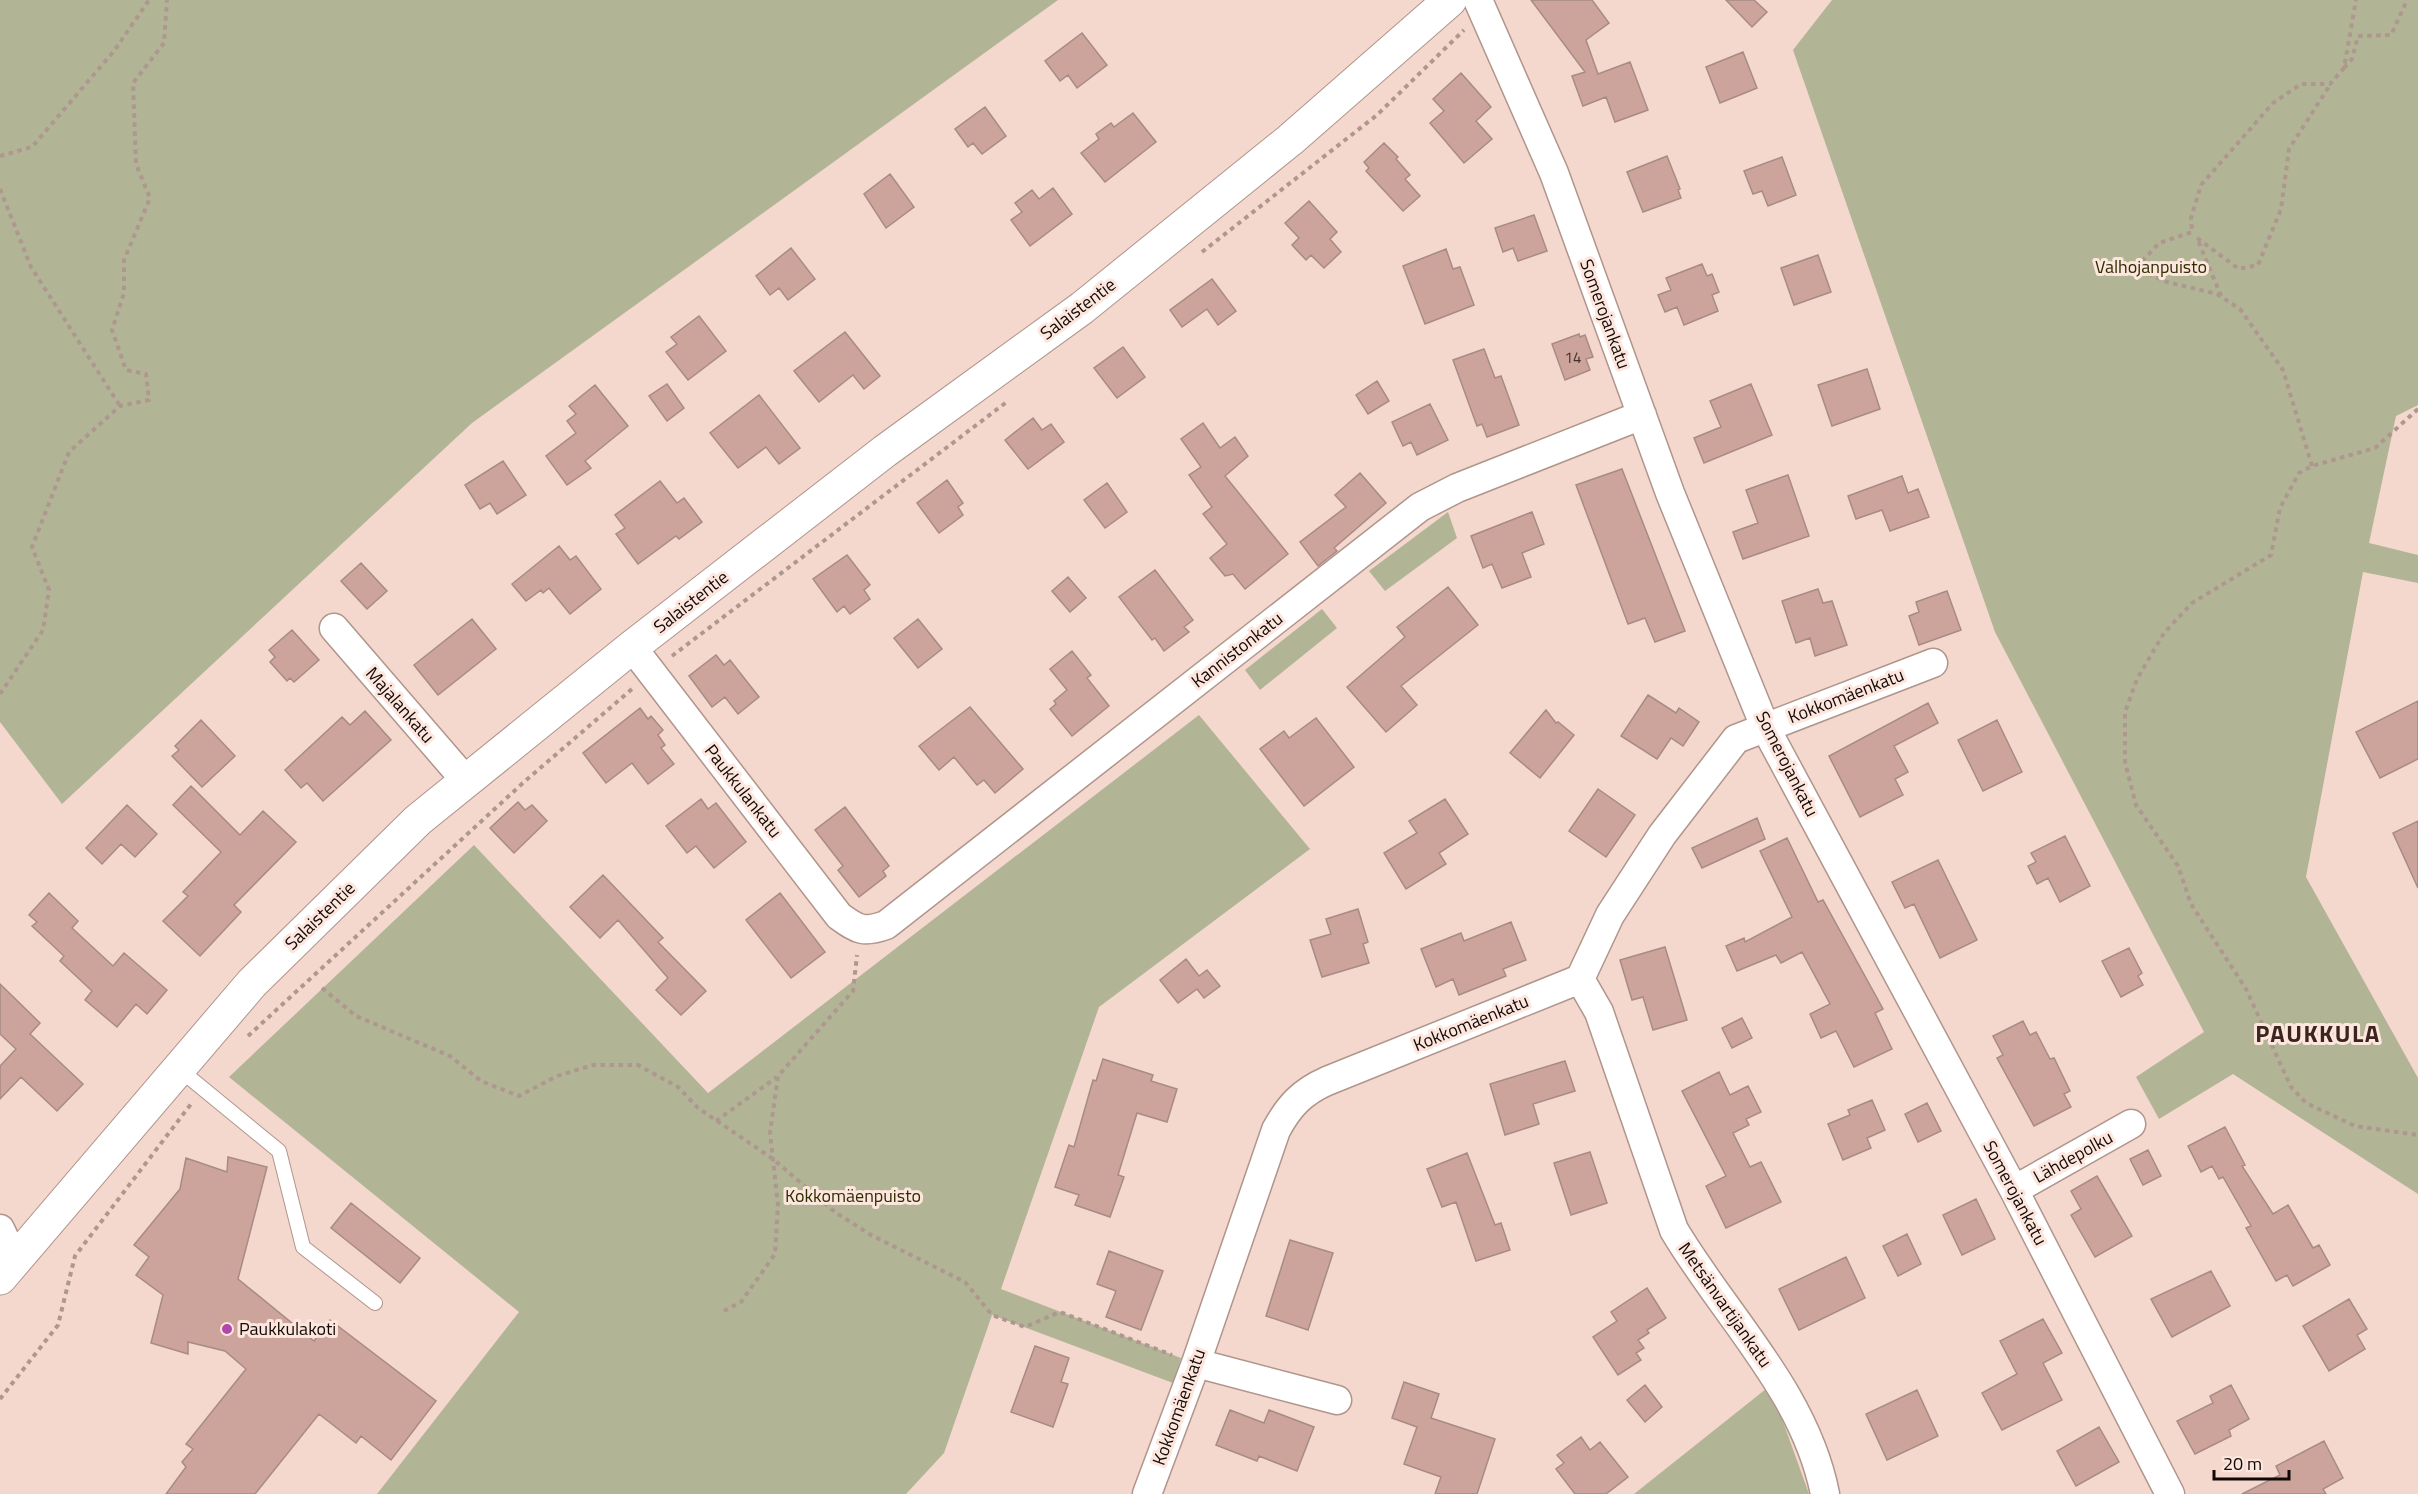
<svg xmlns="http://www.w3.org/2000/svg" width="2418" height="1494" font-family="'Titillium Web',sans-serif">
	<rect width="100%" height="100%" fill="#f4d7cd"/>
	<path fill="#b2b496" d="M 0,0 L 1058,0 L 472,423 L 62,804 L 0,722 Z
		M 1832,0 L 2418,0 L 2418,405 L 2396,416 L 2369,543 L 2418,555 L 2418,583 L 2363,572 L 2306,877 L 2418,1078 L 2418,1194 L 2233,1074 L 2159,1119 L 2136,1077 L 2204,1032 L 1995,632 L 1793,50 Z
		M 1448,512 L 1457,538 L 1385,591 L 1369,571 Z
		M 1322,609 L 1337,628 L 1260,690 L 1245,670 Z
		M 1199,715 L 1310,849 L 1099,1007 L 1001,1289 L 1181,1358 L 1173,1383 L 992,1315 L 944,1453 L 906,1494 L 377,1494 L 519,1312 L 229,1077 L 474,845 L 708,1093 Z
		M 1766,1389 L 1781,1416 L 1809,1494 L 1634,1494 Z"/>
	<path fill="#cca49b" stroke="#a78b84" stroke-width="1.5" d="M 1531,0 L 1592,0 L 1609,23 L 1586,40 L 1598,74 L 1630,62 L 1648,110 L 1615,122 L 1606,97 L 1583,106 L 1572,76 L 1585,72 Z
		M 1726,0 L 1754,0 L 1767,12 L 1752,27 Z
		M 1082,33 L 1107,65 L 1077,88 L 1068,75 L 1060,81 L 1045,61 Z
		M 1743,52 L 1757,88 L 1720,103 L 1706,67 Z
		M 1461,73 L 1491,107 L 1476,121 L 1492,139 L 1464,163 L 1430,123 L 1444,111 L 1433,99 Z
		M 985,107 L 1006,136 L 982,154 L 973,143 L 968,147 L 955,129 Z
		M 1133,113 L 1156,142 L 1105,182 L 1081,153 L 1099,139 L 1096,134 L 1111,123 L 1114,127 Z
		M 1384,143 L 1398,157 L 1396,159 L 1410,175 L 1405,179 L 1420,196 L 1403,211 L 1366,171 L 1369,168 L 1364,162 Z
		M 1667,156 L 1680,189 L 1678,190 L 1681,198 L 1643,212 L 1627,172 Z
		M 1782,157 L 1796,195 L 1768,206 L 1762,191 L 1753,194 L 1744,171 Z
		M 890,174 L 914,207 L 886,228 L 864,194 Z
		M 1053,188 L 1072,214 L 1030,246 L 1011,220 L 1022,212 L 1015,203 L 1032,190 L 1039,199 Z
		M 1309,201 L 1337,232 L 1330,239 L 1341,252 L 1324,268 L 1311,255 L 1306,260 L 1292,245 L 1299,238 L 1285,223 Z
		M 1534,215 L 1547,251 L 1518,261 L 1513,248 L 1503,252 L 1495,228 Z
		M 791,248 L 815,279 L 788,300 L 779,288 L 770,295 L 756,276 Z
		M 1446,249 L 1453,269 L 1460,267 L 1474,305 L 1425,324 L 1403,266 Z
		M 1818,255 L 1831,292 L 1794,305 L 1781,268 Z
		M 1702,264 L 1707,276 L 1712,274 L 1719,292 L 1712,295 L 1718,311 L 1684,325 L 1677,307 L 1665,312 L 1658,295 L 1671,290 L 1666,278 Z
		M 1212,279 L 1236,311 L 1218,325 L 1207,309 L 1182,327 L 1170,310 Z
		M 699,316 L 726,351 L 688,380 L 666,352 L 677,344 L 671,337 Z
		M 845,332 L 880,376 L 864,389 L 853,375 L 819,402 L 794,371 Z
		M 1579,334 L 1580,337 L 1585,335 L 1593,357 L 1586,359 L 1590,370 L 1565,380 L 1552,344 Z
		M 1123,347 L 1145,377 L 1117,398 L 1094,368 Z
		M 1484,349 L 1495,378 L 1501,376 L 1519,425 L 1487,437 L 1482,424 L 1477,426 L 1453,360 Z
		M 1867,369 L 1880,409 L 1832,426 L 1818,385 Z
		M 1377,381 L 1389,401 L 1368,414 L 1356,395 Z
		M 667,384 L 684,408 L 667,421 L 649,396 Z
		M 1751,384 L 1772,435 L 1704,463 L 1694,438 L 1721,427 L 1710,401 Z
		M 595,385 L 628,426 L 585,461 L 591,468 L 567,485 L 546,456 L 576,433 L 567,421 L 576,414 L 569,406 Z
		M 759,395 L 800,448 L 779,464 L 766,447 L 738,468 L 710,433 Z
		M 1430,404 L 1448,440 L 1417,455 L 1411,442 L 1403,446 L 1392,422 Z
		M 1033,418 L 1042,430 L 1051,424 L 1064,442 L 1028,469 L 1005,440 Z
		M 1203,423 L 1220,448 L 1235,437 L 1248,456 L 1225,476 L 1288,554 L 1245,589 L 1233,574 L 1225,576 L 1210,558 L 1227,544 L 1203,514 L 1212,507 L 1189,475 L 1201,467 L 1181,439 Z
		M 503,461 L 526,495 L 497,514 L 490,503 L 480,509 L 465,485 Z
		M 1622,469 L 1685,631 L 1655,642 L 1645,618 L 1628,624 L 1576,485 Z
		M 1360,473 L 1386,503 L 1334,548 L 1337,551 L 1318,566 L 1300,542 L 1346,507 L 1335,495 Z
		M 1788,475 L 1809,536 L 1743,559 L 1733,532 L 1758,523 L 1746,490 Z
		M 1902,476 L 1908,493 L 1918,489 L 1929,517 L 1890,531 L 1882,510 L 1856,519 L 1848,496 Z
		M 947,480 L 963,503 L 958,507 L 963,515 L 939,533 L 917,503 Z
		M 660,481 L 677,503 L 684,498 L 702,522 L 679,539 L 676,536 L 638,564 L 616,534 L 625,528 L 615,515 Z
		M 1107,483 L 1127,512 L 1105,528 L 1084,500 Z
		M 1532,512 L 1544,544 L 1522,553 L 1531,577 L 1502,588 L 1492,564 L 1483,568 L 1471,536 Z
		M 559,546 L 570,560 L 576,556 L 601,589 L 570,614 L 549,588 L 543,593 L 541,590 L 526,601 L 512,584 Z
		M 847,555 L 870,585 L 864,590 L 870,599 L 850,614 L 844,606 L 837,612 L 813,579 Z
		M 361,563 L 387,591 L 367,609 L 341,581 Z
		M 1155,570 L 1193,620 L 1184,627 L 1189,632 L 1164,651 L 1155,638 L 1152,640 L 1119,597 Z
		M 1068,577 L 1086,598 L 1070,612 L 1052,591 Z
		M 1448,587 L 1478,625 L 1401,686 L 1417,705 L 1386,732 L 1347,687 L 1405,637 L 1397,627 Z
		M 1818,589 L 1823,603 L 1832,601 L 1847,645 L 1815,656 L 1810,638 L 1796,643 L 1782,601 Z
		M 1947,591 L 1961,630 L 1919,645 L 1909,616 L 1919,612 L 1916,602 Z
		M 472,619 L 496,649 L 438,695 L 414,665 Z
		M 918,619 L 942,649 L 918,668 L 894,638 Z
		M 292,630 L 319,660 L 294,682 L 290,678 L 287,681 L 270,662 L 275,657 L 269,650 Z
		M 1072,651 L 1091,675 L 1087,678 L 1109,706 L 1072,736 L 1050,709 L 1056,704 L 1054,701 L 1067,690 L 1050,669 Z
		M 716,655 L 724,665 L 730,660 L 759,697 L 738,714 L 725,697 L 712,707 L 689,676 Z
		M 1648,695 L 1676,713 L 1679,708 L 1699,722 L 1683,746 L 1671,738 L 1657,759 L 1621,736 Z
		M 2418,701 L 2418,759 L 2380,778 L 2356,732 Z
		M 1928,703 L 1938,723 L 1894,746 L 1908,772 L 1895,779 L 1903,795 L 1860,817 L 1829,756 Z
		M 970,707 L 1023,769 L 995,793 L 984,780 L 977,785 L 954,757 L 939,770 L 919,746 Z
		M 640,708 L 648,719 L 651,716 L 663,730 L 658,735 L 665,745 L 661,748 L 674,764 L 648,784 L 632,763 L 606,783 L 583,753 Z
		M 1546,710 L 1556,723 L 1558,722 L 1574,735 L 1540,778 L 1510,753 Z
		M 365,711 L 391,740 L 323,801 L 307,783 L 301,788 L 285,770 L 342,717 L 350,725 Z
		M 1316,718 L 1354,767 L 1304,806 L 1260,749 L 1284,731 L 1289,738 Z
		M 201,720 L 235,756 L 202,787 L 172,756 L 179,750 L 175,746 Z
		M 1997,720 L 2022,772 L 1983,791 L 1958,740 Z
		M 191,786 L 240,835 L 263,811 L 296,842 L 234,905 L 241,912 L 200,956 L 163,921 L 188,896 L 183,892 L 221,852 L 173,805 Z
		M 1598,789 L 1635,815 L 1606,857 L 1569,831 Z
		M 701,799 L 708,809 L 716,803 L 746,842 L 714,868 L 696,846 L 687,853 L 666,826 Z
		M 1445,799 L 1468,834 L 1439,853 L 1446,864 L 1406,889 L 1384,853 L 1417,833 L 1409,821 Z
		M 518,802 L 525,810 L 532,805 L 547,821 L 514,853 L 490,828 Z
		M 127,805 L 157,834 L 135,857 L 121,844 L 102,864 L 86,848 Z
		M 845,807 L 889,866 L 883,871 L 886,876 L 859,897 L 838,870 L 843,866 L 815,830 Z
		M 1757,818 L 1765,839 L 1702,868 L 1692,848 Z
		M 2418,821 L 2418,888 L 2393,833 Z
		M 2065,836 L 2090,886 L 2060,902 L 2048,878 L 2037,884 L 2028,866 L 2036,862 L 2031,853 Z
		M 1787,838 L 1818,902 L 1823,900 L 1883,1009 L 1875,1013 L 1892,1049 L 1854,1067 L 1836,1031 L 1821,1038 L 1810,1014 L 1830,1004 L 1802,952 L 1781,963 L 1776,955 L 1737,971 L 1726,946 L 1744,938 L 1745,942 L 1792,917 L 1760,851 Z
		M 1938,860 L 1977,940 L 1940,958 L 1914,904 L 1905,908 L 1892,882 Z
		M 603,875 L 663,938 L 658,942 L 706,991 L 681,1015 L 656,990 L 668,978 L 618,920 L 600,938 L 570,907 Z
		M 49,893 L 78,921 L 72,928 L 113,966 L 124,953 L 167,990 L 147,1014 L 136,1004 L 117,1027 L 85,1000 L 92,991 L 60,961 L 64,956 L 32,926 L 37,922 L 29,915 Z
		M 780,893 L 825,952 L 791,978 L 746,920 Z
		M 1358,909 L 1368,942 L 1363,944 L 1369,963 L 1322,977 L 1310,940 L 1331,934 L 1326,919 Z
		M 1511,922 L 1526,960 L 1503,969 L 1506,976 L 1459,995 L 1453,979 L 1436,987 L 1421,949 L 1461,933 L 1464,941 Z
		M 1665,947 L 1687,1020 L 1653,1030 L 1643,997 L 1632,1000 L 1620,960 Z
		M 2129,948 L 2142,973 L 2138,976 L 2143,985 L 2121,997 L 2102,961 Z
		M 1186,959 L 1199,976 L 1207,970 L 1220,986 L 1204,998 L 1197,989 L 1178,1003 L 1160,980 Z
		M 0,984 L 40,1023 L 30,1034 L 83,1084 L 57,1111 L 21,1077 L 0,1099 L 0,1066 L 16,1049 L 0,1034 Z
		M 1742,1018 L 1752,1038 L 1732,1048 L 1722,1028 Z
		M 2023,1021 L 2030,1035 L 2036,1032 L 2050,1059 L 2054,1058 L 2070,1091 L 2064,1094 L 2071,1107 L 2034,1126 L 1997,1058 L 2003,1055 L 1993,1036 Z
		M 1103,1059 L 1153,1075 L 1151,1081 L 1177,1089 L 1167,1122 L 1137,1113 L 1118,1175 L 1124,1177 L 1110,1217 L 1075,1205 L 1079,1195 L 1055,1187 L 1069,1145 L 1074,1147 L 1093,1080 L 1096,1081 Z
		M 1565,1061 L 1575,1091 L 1533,1104 L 1539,1124 L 1505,1135 L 1490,1084 Z
		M 1719,1072 L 1730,1095 L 1748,1086 L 1761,1112 L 1746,1119 L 1749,1125 L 1733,1133 L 1750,1167 L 1761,1162 L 1781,1202 L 1726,1228 L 1706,1186 L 1726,1176 L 1682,1091 Z
		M 1872,1100 L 1885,1130 L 1867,1138 L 1871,1148 L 1843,1160 L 1828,1124 L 1850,1115 L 1848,1110 Z
		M 1927,1103 L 1941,1131 L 1918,1142 L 1905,1114 Z
		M 2225,1127 L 2245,1165 L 2242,1166 L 2273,1214 L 2288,1205 L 2313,1248 L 2319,1245 L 2330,1265 L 2293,1286 L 2287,1275 L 2276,1281 L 2246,1228 L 2251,1226 L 2223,1177 L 2219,1179 L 2212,1166 L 2201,1172 L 2188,1146 Z
		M 2148,1150 L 2161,1176 L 2143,1185 L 2130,1159 Z
		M 1590,1152 L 1607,1203 L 1571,1215 L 1554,1163 Z
		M 1467,1153 L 1495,1225 L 1501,1223 L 1510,1250 L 1476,1261 L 1456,1202 L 1442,1207 L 1427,1169 Z
		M 228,1157 L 267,1167 L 238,1279 L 314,1341 L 330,1320 L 436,1401 L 391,1460 L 361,1436 L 356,1443 L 319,1414 L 255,1494 L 166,1494 L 186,1467 L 182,1462 L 193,1449 L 186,1444 L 246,1369 L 225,1351 L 188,1342 L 188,1354 L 151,1343 L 163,1295 L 136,1275 L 149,1257 L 134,1245 L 180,1189 L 186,1158 L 227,1172 Z
		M 2097,1176 L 2132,1236 L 2095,1257 L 2071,1215 L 2081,1209 L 2071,1191 Z
		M 1976,1199 L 1995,1239 L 1962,1255 L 1943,1215 Z
		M 351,1203 L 420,1258 L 400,1283 L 331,1228 Z
		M 1907,1234 L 1921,1264 L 1898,1276 L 1883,1246 Z
		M 1290,1240 L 1333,1253 L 1308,1330 L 1266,1316 Z
		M 1109,1251 L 1163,1271 L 1141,1330 L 1106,1317 L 1116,1291 L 1097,1284 Z
		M 1846,1257 L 1865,1298 L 1799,1330 L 1779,1289 Z
		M 2211,1271 L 2230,1306 L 2172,1337 L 2151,1299 Z
		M 1647,1288 L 1666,1318 L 1647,1330 L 1649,1333 L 1638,1340 L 1644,1348 L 1636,1353 L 1641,1360 L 1618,1375 L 1593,1337 L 1617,1321 L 1611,1312 Z
		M 2349,1299 L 2367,1329 L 2357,1335 L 2365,1349 L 2329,1371 L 2303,1326 Z
		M 2043,1319 L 2062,1353 L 2043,1363 L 2062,1400 L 2002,1430 L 1982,1393 L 2017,1374 L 2000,1341 Z
		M 1035,1346 L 1069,1358 L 1061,1382 L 1068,1384 L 1053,1427 L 1011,1412 Z
		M 1404,1382 L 1439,1394 L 1431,1418 L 1495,1439 L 1477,1494 L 1435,1494 L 1441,1477 L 1404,1464 L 1417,1427 L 1392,1418 Z
		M 1645,1385 L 1662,1407 L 1645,1422 L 1627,1400 Z
		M 2231,1385 L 2249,1419 L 2229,1430 L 2231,1436 L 2195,1454 L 2177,1421 L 2213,1403 L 2210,1396 Z
		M 1917,1390 L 1938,1436 L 1887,1460 L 1866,1414 Z
		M 1230,1410 L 1264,1423 L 1269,1410 L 1314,1427 L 1297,1471 L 1259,1456 L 1257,1461 L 1216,1445 Z
		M 2099,1427 L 2119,1462 L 2076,1486 L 2057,1451 Z
		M 1581,1437 L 1590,1450 L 1600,1442 L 1628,1477 L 1606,1494 L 1575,1494 L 1556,1469 L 1564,1463 L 1557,1455 Z
		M 2324,1441 L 2343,1478 L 2323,1489 L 2326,1494 L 2242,1494 L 2280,1475 L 2276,1466 Z"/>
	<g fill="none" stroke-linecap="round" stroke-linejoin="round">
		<g stroke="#b0958b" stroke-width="16">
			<path id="service" d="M 179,1069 L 279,1151 L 303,1247 L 375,1303"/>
		</g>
		<g stroke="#b0958b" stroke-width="31">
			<path id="minor" d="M 1478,0 L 1554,173 L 1670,493 L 1765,727 L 2014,1190 L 2170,1494
				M 334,628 L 467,782
				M 632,647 L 839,916 C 858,930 864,933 886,925 L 1420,507 L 1457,488 L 1642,415
				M 1580,979 L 1599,1012 L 1674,1230 C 1725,1316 1805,1392 1825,1494
				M 2014,1190 L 2131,1124
				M 0,1229 L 14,1258
				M 1196,1363 L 1337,1400
				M 1147,1494 L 1196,1363 L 1276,1130 C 1289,1106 1302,1092 1327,1081 L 1580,979 L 1610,915 L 1662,835 L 1736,739 L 1933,663"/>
		</g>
		<g stroke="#b0958b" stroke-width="35">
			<path id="tertiary" d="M 0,1278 L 252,983 L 418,820 L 632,647 L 885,451 L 1082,308 L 1290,140 L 1450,0"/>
		</g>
		<path stroke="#ad978f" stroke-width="4" stroke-dasharray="4.5 4.5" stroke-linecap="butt" d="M 2344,68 L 2352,59 L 2358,36 L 2391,35 L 2407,0
			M 0,156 L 32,147 L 114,51 L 149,0
			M 0,189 L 31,267 L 120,406
			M 1202,252 L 1377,115 L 1464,30
			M 2221,296 L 2197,238 L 2239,269 L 2258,265 L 2281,209 L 2289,149 L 2330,85
			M 2418,409 L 2375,448 L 2312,466 L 2299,473 L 2280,508 L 2271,555 L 2192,603 L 2164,633 L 2137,679 L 2125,712 L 2125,762 L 2136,805 L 2178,866 L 2191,904 L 2246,989 L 2291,1087 L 2306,1103 L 2355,1126 L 2418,1135
			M 2312,466 L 2283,370 L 2240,309 L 2217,294 L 2167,282 L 2136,268 L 2159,243 L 2192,232 L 2191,218 L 2201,185 L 2273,103 L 2301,84 L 2330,84 L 2344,68 L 2356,0
			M 672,656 L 1008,401
			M 0,694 L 43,630 L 49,590 L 32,547 L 69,452 L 120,406 L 149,400 L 146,374 L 126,370 L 112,330 L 124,293 L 124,260 L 150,198 L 136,164 L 133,83 L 164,43 L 167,0
			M 322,988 L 356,1016 L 450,1056 L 481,1081 L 519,1096 L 557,1076 L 593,1065 L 638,1065 L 678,1087 L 698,1108 L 773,1159 L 835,1212 L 871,1235 L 965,1282 L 992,1315 L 1025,1327 L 1060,1312 L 1172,1355
			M 248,1036 L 524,782 L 632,689
			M 716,1121 L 777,1077
			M 724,1311 L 741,1302 L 775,1254 L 778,1205 L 770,1133 L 778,1076 L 853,991 L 857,955
			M 0,1399 L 58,1325 L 75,1256 L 191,1104"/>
		<use href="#service" stroke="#fff" stroke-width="14"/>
		<use href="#minor" stroke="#fff" stroke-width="28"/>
		<use href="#tertiary" stroke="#fff" stroke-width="33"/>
	</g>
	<circle fill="#b047aa" stroke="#fde6dd" stroke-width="2" cx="227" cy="1329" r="6"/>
	<g text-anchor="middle" stroke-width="6" stroke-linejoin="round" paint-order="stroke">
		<g font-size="15" fill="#40302b">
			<text x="1573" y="363">14</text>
		</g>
		<g font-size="18" fill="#2e2e00" stroke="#fde6dd">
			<text x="2151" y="273">Valhojanpuisto</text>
			<text x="853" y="1202">Kokkomäenpuisto</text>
		</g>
		<g font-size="18" fill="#120906" stroke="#fde6dd">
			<text transform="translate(1078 309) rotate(-37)" y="6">Salaistentie</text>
			<text transform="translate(1605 314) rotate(70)" y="6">Somerojankatu</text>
			<text transform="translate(691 602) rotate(-38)" y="6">Salaistentie</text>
			<text transform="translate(1237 650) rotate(-38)" y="6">Kannistonkatu</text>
			<text transform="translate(1846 696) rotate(-21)" y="6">Kokkomäenkatu</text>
			<text transform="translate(400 705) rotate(49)" y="6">Majalankatu</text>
			<text transform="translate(1787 764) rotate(63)" y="6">Somerojankatu</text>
			<text transform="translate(743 791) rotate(52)" y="6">Paukkulankatu</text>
			<text transform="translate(320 916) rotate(-44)" y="6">Salaistentie</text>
			<text transform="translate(1471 1023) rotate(-22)" y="6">Kokkomäenkatu</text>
			<text transform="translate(2073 1157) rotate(-29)" y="6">Lähdepolku</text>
			<text transform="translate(2015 1193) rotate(62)" y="6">Somerojankatu</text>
			<text transform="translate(1725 1305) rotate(55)" y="6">Metsänvartijankatu</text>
			<text transform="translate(1179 1407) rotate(-70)" y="6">Kokkomäenkatu</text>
		</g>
		<g font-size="18" fill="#120906" stroke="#fde6dd" text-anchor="start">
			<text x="239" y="1335">Paukkulakoti</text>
		</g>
		<g font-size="24" font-weight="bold" letter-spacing="1.5" fill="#3b251e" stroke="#fde6dd">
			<text x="2318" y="1042">PAUKKULA</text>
		</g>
	</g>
	<path d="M2214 1470v9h75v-9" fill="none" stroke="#120906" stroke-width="3"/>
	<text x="2223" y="1470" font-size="18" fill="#120906" stroke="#fde6dd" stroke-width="4.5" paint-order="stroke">20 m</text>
</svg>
